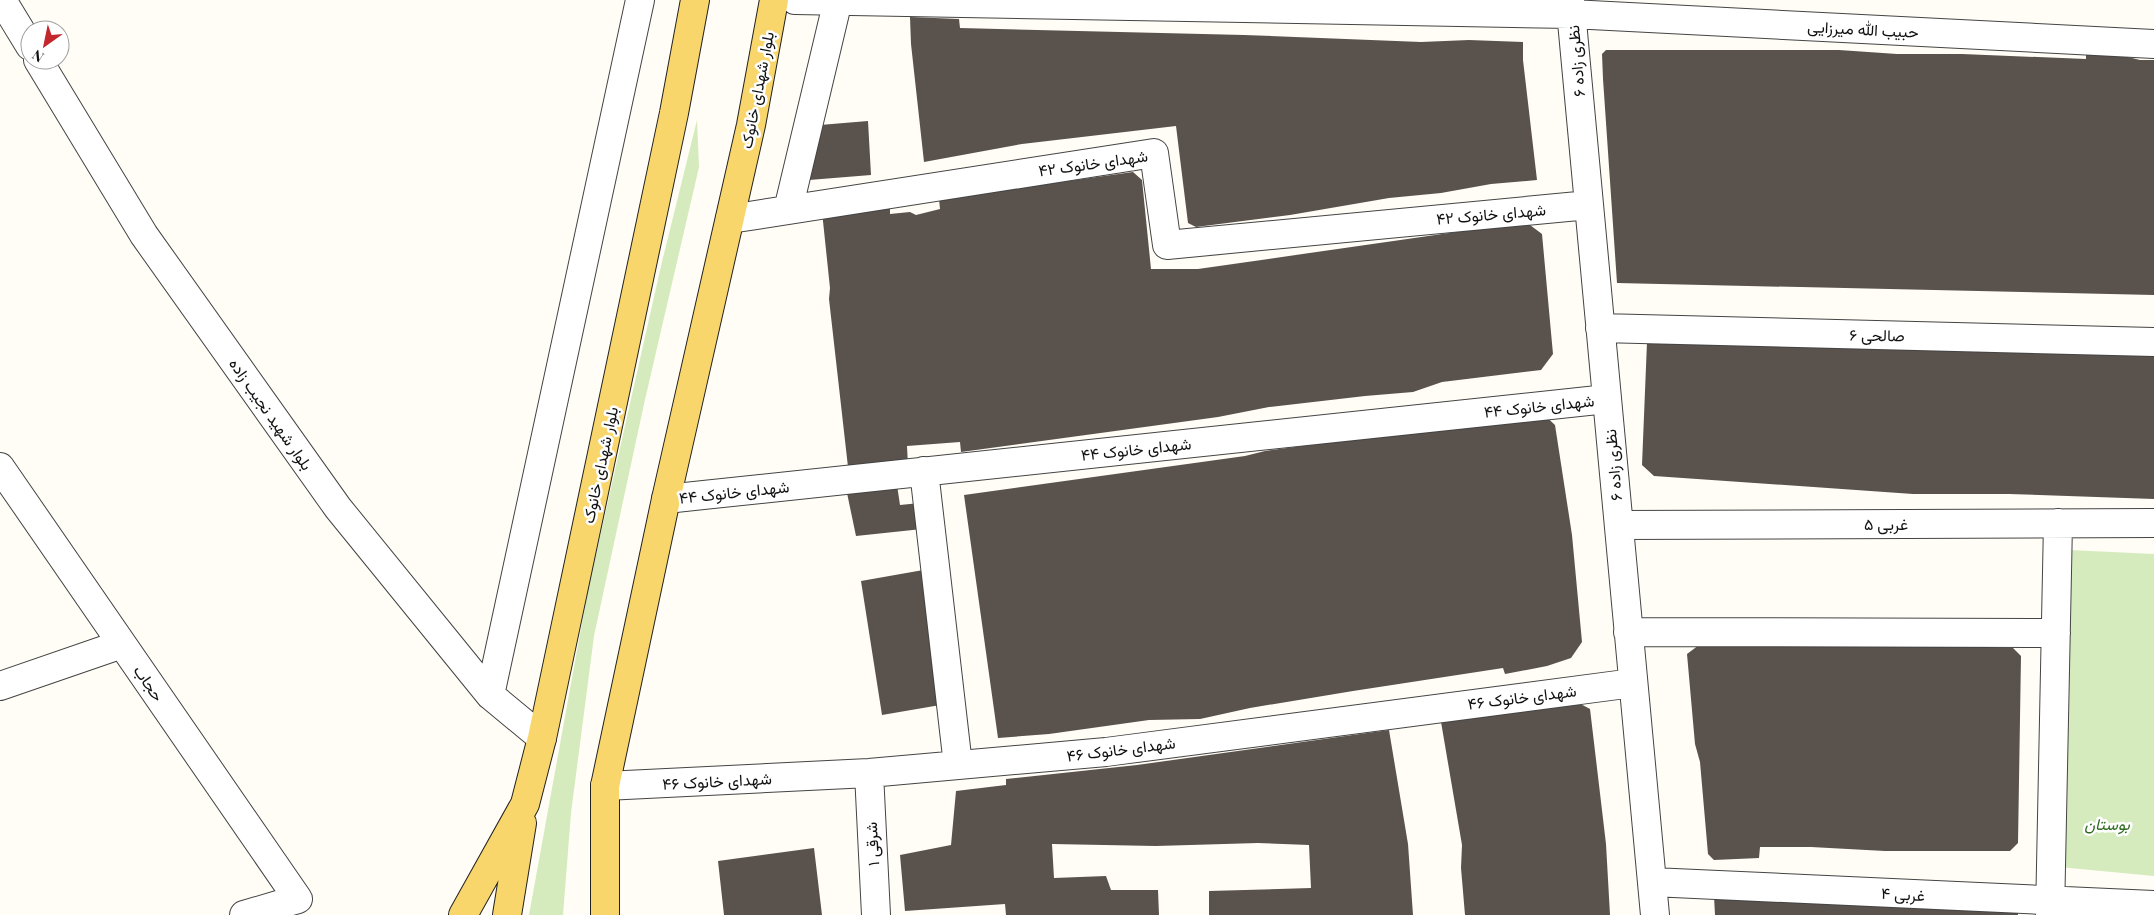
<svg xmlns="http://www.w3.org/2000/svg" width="2154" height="915" font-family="'Playfair Display',Vazirmatn,serif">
	<rect width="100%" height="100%" fill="#fffdf5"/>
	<path fill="#d5ebbd" d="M 697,120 L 699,167 L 644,404 L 594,636 L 571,813 L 563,915 L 529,915 L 588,590 L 661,266 Z
		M 2069,550 L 2154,554 L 2154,876 L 2059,867 Z"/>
	<path fill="#5a524d" d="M 910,17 L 959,19 L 960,28 L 1244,35 L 1421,42 L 1469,40 L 1523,42 L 1523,60 L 1537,180 L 1491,184 L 1441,193 L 1389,198 L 1290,215 L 1196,227 L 1188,223 L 1176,126 L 1022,144 L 924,162 L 911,44 Z
		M 1606,50 L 1839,50 L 1897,54 L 1962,54 L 2086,59 L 2086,53 L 2120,55 L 2140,60 L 2154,60 L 2154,295 L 1617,283 L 1603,79 L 1602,54 Z
		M 868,121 L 871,175 L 809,180 L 820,125 Z
		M 1133,172 L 1142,180 L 1151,269 L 1198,269 L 1526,222 L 1542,234 L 1553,354 L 1541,370 L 1442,382 L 1413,392 L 1365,396 L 1269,407 L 1218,417 L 961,452 L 960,442 L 907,446 L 908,466 L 848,467 L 829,299 L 830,288 L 821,202 L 890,206 L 890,214 L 910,212 L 916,215 L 940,209 L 939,199 Z
		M 1647,342 L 2154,349 L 2154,499 L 2009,494 L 1913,494 L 1654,476 L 1642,465 Z
		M 1540,411 L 1555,425 L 1572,535 L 1582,642 L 1571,658 L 1547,666 L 1505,674 L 1503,668 L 1353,691 L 1250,708 L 1200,719 L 1149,720 L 1049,734 L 998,738 L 964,495 L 1245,456 L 1265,451 L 1418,431 Z
		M 897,485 L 900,505 L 920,503 L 922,529 L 856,536 L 847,493 Z
		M 929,569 L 952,703 L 882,715 L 861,581 Z
		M 1703,642 L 1937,647 L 1955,642 L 1987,647 L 2013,648 L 2021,656 L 2018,843 L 2010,851 L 1885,851 L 1811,847 L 1760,847 L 1759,858 L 1714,860 L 1708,854 L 1700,762 L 1695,744 L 1687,654 Z
		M 1575,701 L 1590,709 L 1606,844 L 1610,915 L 1465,915 L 1461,868 L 1462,845 L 1440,716 L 1490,708 L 1491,716 Z
		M 1389,730 L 1408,844 L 1413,915 L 1209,915 L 1209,891 L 1311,888 L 1309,845 L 1258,843 L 1156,846 L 1052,844 L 1054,878 L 1106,876 L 1111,890 L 1158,890 L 1159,915 L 1006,915 L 1005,904 L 905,911 L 900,855 L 951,845 L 956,791 L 1006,785 L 1006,779 L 1137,765 Z
		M 814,848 L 822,915 L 724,915 L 718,861 Z
		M 1714,896 L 2017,897 L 2018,915 L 1715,915 Z"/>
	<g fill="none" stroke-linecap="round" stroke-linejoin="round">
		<g stroke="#444" stroke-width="30">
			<path id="minor" d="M 2,0 L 30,46
				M 795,0 L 1571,14 L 2154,44
				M 1570,0 L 1655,915
				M 38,60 L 144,235 L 338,508 L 490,695 L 542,738
				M 788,210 L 838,0
				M 730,219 L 1154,153 L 1167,245 L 1589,205
				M 1600,328 L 2154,342
				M 0,467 L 298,899 L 244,915
				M 924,471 L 958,765
				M 666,499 L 1607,399
				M 1619,525 L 2154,523
				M 1628,632 L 2056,633
				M 0,686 L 122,644
				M 490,695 L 640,0
				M 869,773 L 876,915
				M 605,786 L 869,773 L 1106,752 L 1633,683
				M 1652,882 L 2154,905
				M 2050,915 L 2058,523"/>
		</g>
		<g stroke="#222" stroke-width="30">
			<path id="major" d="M 463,915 L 525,804 L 542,738 L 674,113 L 695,0
				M 507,915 L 522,823
				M 605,915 L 605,786 L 666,499 L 751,125 L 774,0"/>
		</g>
		<use href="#minor" stroke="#fff" stroke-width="28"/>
		<use href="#major" stroke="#f9d66b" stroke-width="28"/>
	</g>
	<g text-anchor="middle" stroke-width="5" stroke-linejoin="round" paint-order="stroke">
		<g font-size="16" fill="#111" stroke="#fff">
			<text transform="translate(1863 29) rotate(3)" y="6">حبیب الله میرزایی</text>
			<text transform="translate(1576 61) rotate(-95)" y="6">نظری زاده ۶</text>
			<text transform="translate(757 90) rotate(-79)" y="6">بلوار شهدای خانوک</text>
			<text transform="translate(1093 163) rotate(-8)" y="6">شهدای خانوک ۴۲</text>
			<text transform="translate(1491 214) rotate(-5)" y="6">شهدای خانوک ۴۲</text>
			<text transform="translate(1877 335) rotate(1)" y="6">۶ صالحی</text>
			<text transform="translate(1539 406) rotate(-6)" y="6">۴۴ شهدای خانوک</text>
			<text transform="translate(271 414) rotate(55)" y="6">بلوار شهید نجیب زاده</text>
			<text transform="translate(1136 449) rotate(-6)" y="6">۴۴ شهدای خانوک</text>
			<text transform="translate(600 465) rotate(-78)" y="6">بلوار شهدای خانوک</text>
			<text transform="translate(1613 465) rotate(-95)" y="6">نظری زاده ۶</text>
			<text transform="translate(734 492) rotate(-6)" y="6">۴۴ شهدای خانوک</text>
			<text x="1886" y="530">۵ غربی</text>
			<text transform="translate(149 683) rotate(55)" y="6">حجاب</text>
			<text transform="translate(1522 697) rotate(-7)" y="6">۴۶ شهدای خانوک</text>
			<text transform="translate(1121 749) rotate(-7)" y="6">۴۶ شهدای خانوک</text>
			<text transform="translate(717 781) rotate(-3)" y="6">۴۶ شهدای خانوک</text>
			<text transform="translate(872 844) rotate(-93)" y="6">شرقی ۱</text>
			<text transform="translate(1903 894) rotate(3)" y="6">۴ غربی</text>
		</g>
		<g font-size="16" font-style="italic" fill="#2f6b1f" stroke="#fff">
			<text x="2107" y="830">بوستان</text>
		</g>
	</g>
	<g transform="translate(45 45) rotate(213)"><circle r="24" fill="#ffffff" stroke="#a0a0a0"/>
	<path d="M0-4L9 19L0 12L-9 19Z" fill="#c4262e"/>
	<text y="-8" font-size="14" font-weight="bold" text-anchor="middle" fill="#111111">N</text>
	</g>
</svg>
